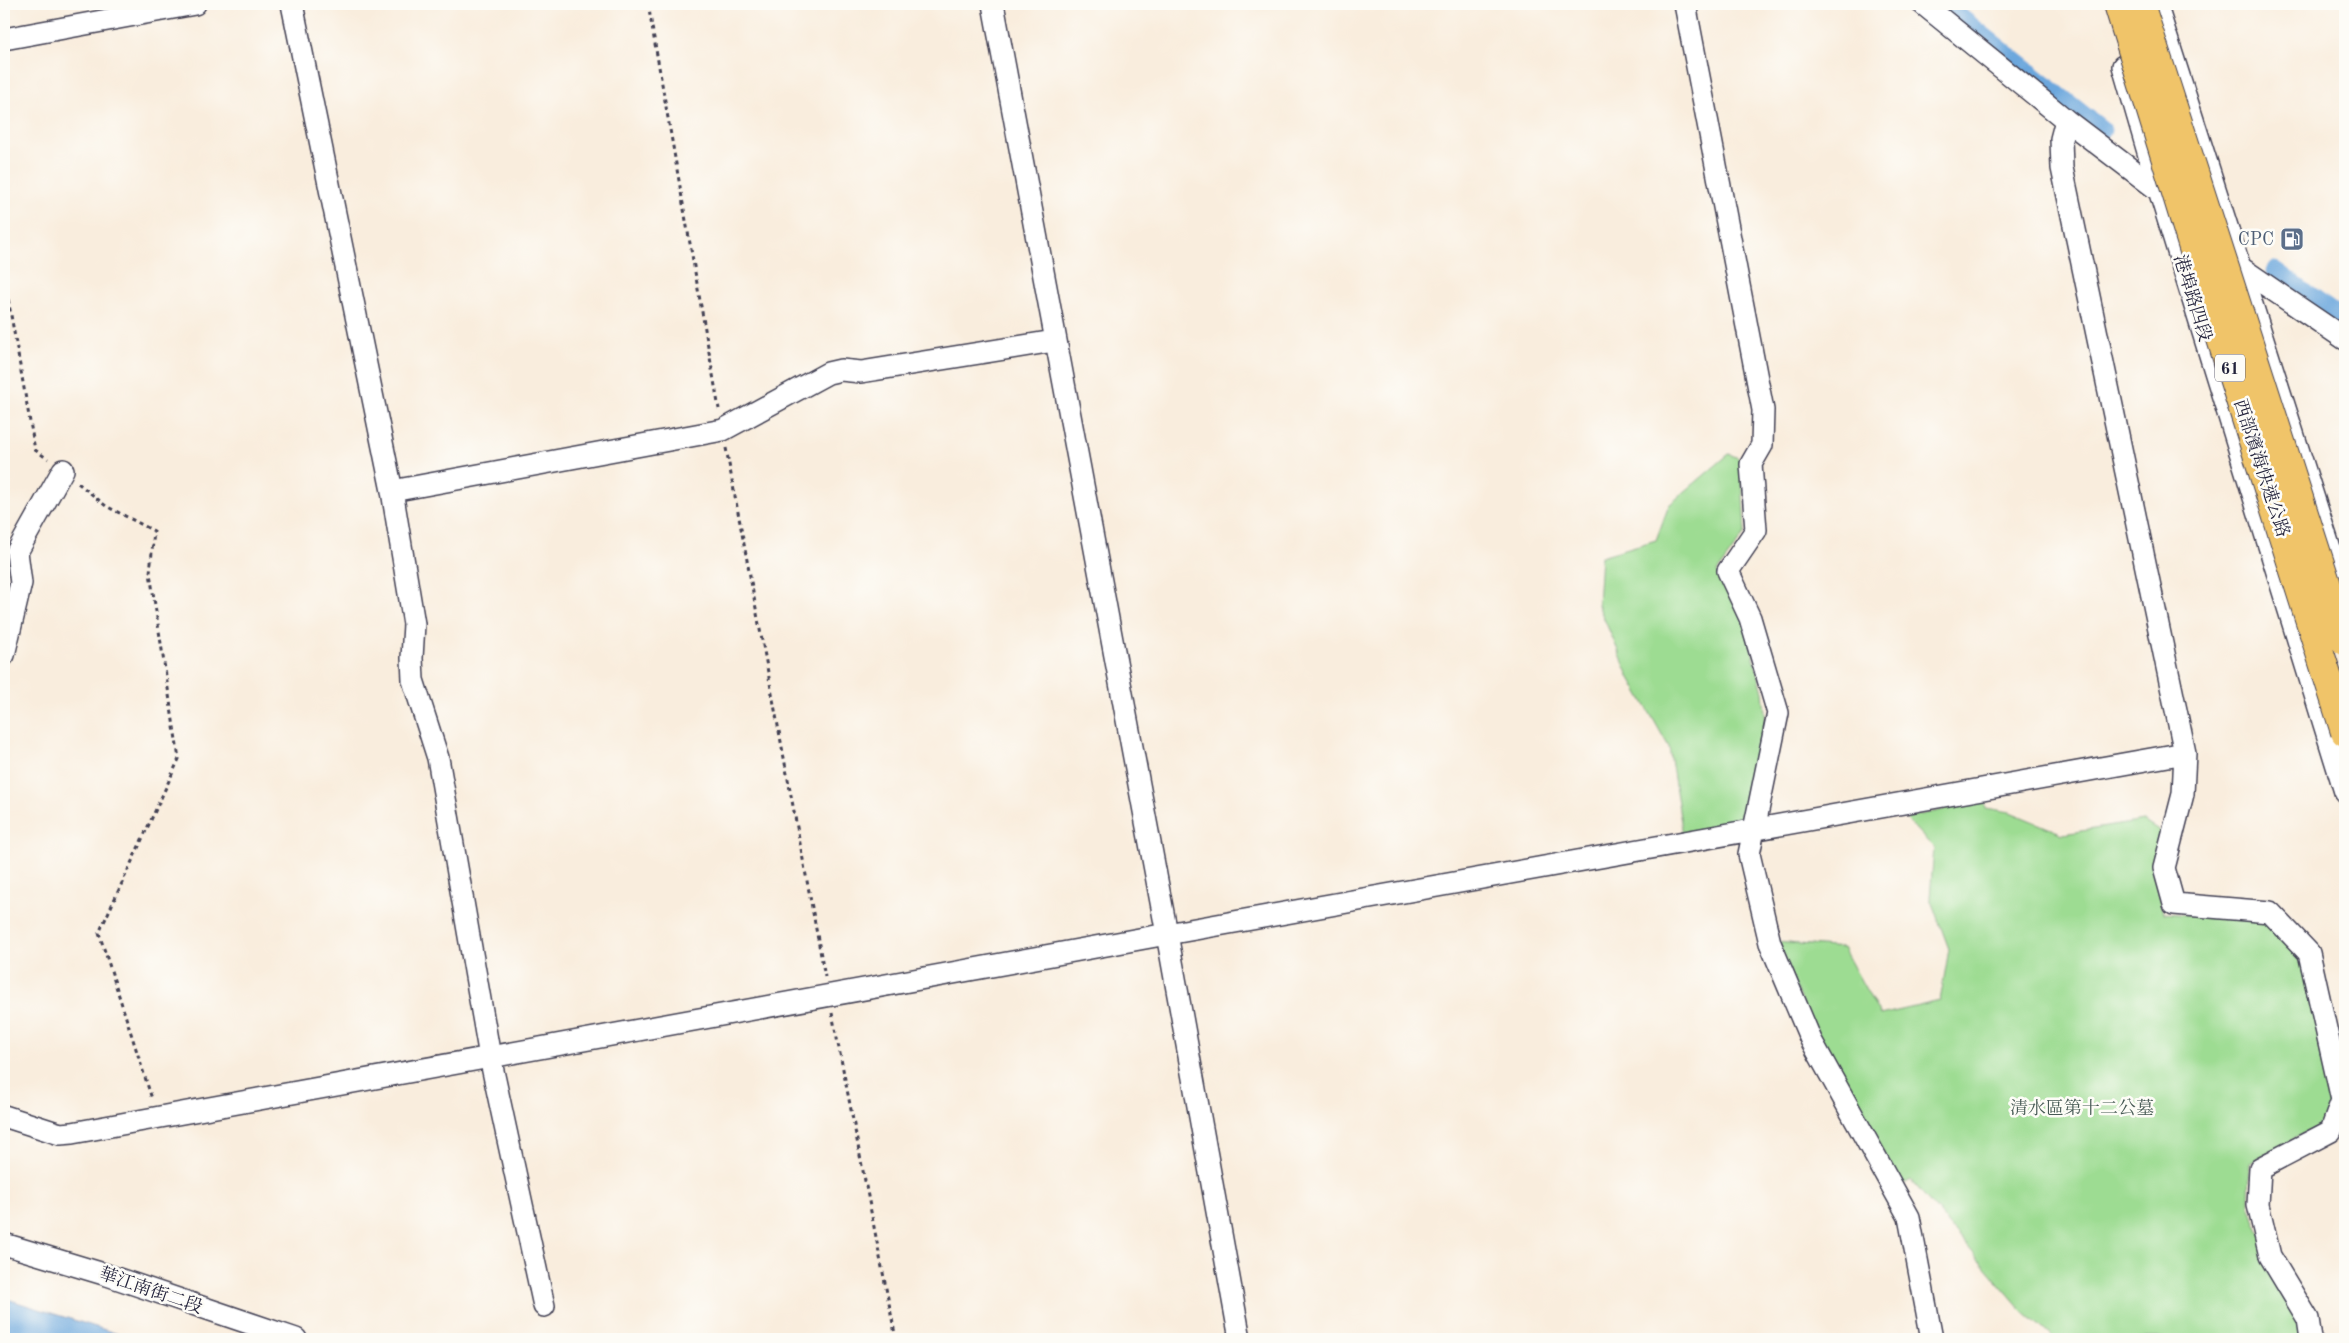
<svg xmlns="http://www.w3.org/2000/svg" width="2349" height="1343" font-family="'Old Standard TT','Noto Serif TC',serif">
	<rect width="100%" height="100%" fill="#fdfcf7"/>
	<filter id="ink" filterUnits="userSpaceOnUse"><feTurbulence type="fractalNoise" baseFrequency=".02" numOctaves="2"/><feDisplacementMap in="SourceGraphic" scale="10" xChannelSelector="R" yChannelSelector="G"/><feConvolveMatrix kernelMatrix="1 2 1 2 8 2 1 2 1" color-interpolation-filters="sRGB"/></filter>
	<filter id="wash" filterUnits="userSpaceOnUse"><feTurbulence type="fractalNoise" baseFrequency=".0096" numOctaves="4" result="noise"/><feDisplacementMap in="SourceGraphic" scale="20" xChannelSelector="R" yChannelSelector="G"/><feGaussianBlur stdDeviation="1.12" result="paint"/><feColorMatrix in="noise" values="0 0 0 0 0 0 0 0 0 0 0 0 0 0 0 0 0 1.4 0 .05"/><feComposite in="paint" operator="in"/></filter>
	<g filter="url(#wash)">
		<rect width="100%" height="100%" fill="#f9eddd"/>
		<path fill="#9ddc92" stroke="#607f66" d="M 1729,454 L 1741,459 L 1745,533 L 1717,572 L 1744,620 L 1763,692 L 1766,722 L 1744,826 L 1683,835 L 1669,747 L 1630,678 L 1598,605 L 1601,556 L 1656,540 L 1669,505 Z
			M 1984,801 L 1986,808 L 2010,812 L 2063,834 L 2143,821 L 2160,832 L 2154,870 L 2164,913 L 2267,921 L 2302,958 L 2334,1104 L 2324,1123 L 2250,1163 L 2249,1206 L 2302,1324 L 2303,1339 L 2054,1339 L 2021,1309 L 1911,1180 L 1902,1185 L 1816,1038 L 1777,942 L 1843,948 L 1880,1015 L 1940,1001 L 1949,949 L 1930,898 L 1934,848 L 1905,818 Z"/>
		<path fill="#6ca7dd" stroke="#47648c" d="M 4,1298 L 134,1339 L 4,1339 Z"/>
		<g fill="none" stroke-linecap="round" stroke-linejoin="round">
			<path stroke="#6ca7dd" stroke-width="19" d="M 1943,4 L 2102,130
				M 2275,271 L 2345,322"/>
		</g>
	</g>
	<g filter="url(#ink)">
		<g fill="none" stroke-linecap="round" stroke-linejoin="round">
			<g stroke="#424053" stroke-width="24">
				<path id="minor" d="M 292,4 L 392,491 L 414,624 L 412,658 L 413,680 L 438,758 L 490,1057 L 544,1306
					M 993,4 L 1167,934 L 1240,1339
					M 1685,4 L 1763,410 L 1762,445 L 1751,464 L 1756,530 L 1728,571 L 1750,618 L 1778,713 L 1749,854 L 1770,943 L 1811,1040 L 1909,1217 L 1932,1339
					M 1923,4 L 2066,120 L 2162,193
					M 2156,4 L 2345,596
					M 4,39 L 195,4
					M 2123,66 L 2159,190 L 2345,792
					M 2066,120 L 2061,139 L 2062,168 L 2185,753 L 2183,794 L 2164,868 L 2174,904 L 2270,912 L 2309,953 L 2342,1100 L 2331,1131 L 2260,1168 L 2258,1205 L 2270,1256 L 2308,1319 L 2311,1339
					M 2238,266 L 2345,339
					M 392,491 L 723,430 L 828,373 L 841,370 L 861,372 L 1054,341
					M 4,655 L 21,583 L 17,552 L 63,470
					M 4,1116 L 60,1134 L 72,1133 L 1167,934 L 2185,753
					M 4,1244 L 107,1275 L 296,1339"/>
			</g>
			<path stroke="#424053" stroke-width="3" stroke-dasharray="4 4" stroke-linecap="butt" d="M 648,4 L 719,409
				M 4,276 L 35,450 L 48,459
				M 726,448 L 825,977
				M 78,483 L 106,506 L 154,531 L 150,573 L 179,759 L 99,933 L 152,1099
				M 832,1013 L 896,1339"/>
			<use href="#minor" stroke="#fff" stroke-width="21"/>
			<g stroke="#424053" stroke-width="30" stroke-linecap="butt">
				<path id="highway-bridge" d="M 2118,4 L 2234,381 L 2345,732
					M 2140,4 L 2345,641"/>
			</g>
			<use href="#highway-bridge" stroke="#f0c469" stroke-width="28"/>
		</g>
	</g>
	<defs>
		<g id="fuel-square" transform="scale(1.25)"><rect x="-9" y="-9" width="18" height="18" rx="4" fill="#5c6f8a" stroke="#fdfcf7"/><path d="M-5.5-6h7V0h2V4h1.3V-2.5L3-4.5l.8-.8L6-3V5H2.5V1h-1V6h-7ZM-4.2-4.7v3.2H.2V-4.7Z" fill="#fff"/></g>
	</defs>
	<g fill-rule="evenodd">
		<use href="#fuel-square" x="2292" y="239"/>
	</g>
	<g text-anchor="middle" stroke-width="5" stroke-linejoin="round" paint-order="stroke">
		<rect fill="#fdfcf7" stroke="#646373" stroke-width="1" x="2215" y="354.5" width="30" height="27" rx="4"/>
		<g font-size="16" font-weight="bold" fill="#22223b">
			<text x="2230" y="374">61</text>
		</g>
		<g font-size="18" fill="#4e5e75" stroke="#fdfcf7" text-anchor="end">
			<text x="2274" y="245">CPC</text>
		</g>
		<g font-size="18" fill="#22223b" stroke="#fdfcf7">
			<text transform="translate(2193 298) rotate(73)" y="6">港埠路四段</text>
			<text transform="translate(2262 468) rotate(72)" y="6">西部濱海快速公路</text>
			<text transform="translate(151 1290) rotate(19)" y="6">華江南街二段</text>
		</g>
		<g font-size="18" fill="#475a55" stroke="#fdfcf7">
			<text x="2082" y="1114">清水區第十二公墓</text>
		</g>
	</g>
	<rect width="2349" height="1343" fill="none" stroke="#fdfcf7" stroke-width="20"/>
</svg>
